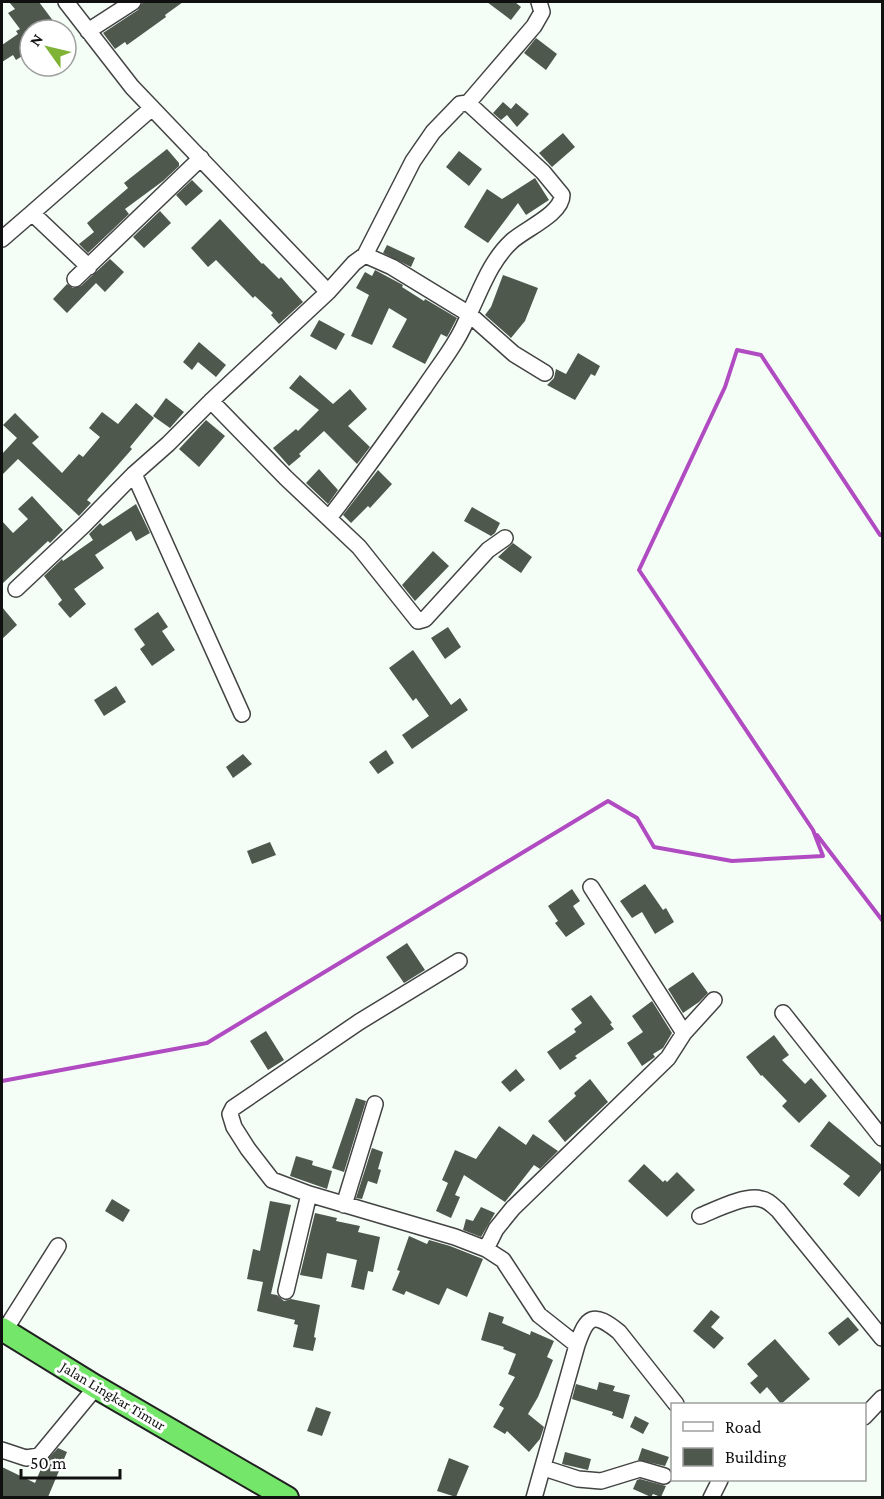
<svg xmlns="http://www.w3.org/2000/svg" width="884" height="1499" font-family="'Crimson Pro',serif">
	<rect width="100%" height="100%" fill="#f4fef7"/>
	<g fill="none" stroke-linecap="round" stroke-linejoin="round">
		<path stroke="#b04bc1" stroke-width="4" d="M 817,835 L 882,920
			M 2,1081 L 207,1043 L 608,801 L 637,818 L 654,847 L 732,861 L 823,856 L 813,830 L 639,570 L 725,387 L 737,350 L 761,355 L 880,535 L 882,535"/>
	</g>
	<path fill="#4f584d" d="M 9,2 L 39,2 L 60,30 L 30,30 L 30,51 L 16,60 L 13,55 L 2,62 L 2,45 L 18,34 L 16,31 L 20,29 L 8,13 L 15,9 Z
		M 143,2 L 183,2 L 165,15 L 166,17 L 127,45 L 125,42 L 115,49 L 103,33 L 138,10 Z
		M 487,2 L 515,2 L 521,7 L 511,20 Z
		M 536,38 L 557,54 L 546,70 L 524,53 Z
		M 503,102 L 511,109 L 516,103 L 529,114 L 517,127 L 507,115 L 501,120 L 493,113 Z
		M 563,133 L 575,147 L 552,167 L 539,153 Z
		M 167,149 L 179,163 L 179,166 L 163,181 L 125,209 L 129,214 L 88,253 L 79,244 L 94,232 L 87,223 L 128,188 L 124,183 Z
		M 459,151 L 482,169 L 469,186 L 446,167 Z
		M 535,178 L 549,200 L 526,215 L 518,203 L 488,243 L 464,227 L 487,189 L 502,199 Z
		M 192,180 L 203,191 L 186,206 L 176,195 Z
		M 160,211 L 171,223 L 144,248 L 133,237 Z
		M 220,219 L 262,264 L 263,263 L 279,279 L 281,277 L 303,302 L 279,324 L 271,315 L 273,313 L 255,296 L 253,298 L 216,260 L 208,267 L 191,248 Z
		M 387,245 L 415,258 L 411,267 L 383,253 Z
		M 110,259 L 124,272 L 105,292 L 96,283 L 67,313 L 53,299 L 67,284 L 73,288 L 81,286 Z
		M 375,270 L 403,285 L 402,287 L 424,301 L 425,299 L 457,318 L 447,337 L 441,334 L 425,364 L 392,347 L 407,319 L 389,308 L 372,345 L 351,336 L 369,295 L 356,288 L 365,272 L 372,276 Z
		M 503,275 L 538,288 L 525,321 L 511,338 L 485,315 L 491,307 Z
		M 319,320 L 345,334 L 336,350 L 310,336 Z
		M 199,342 L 226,365 L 216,377 L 198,362 L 192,370 L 183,362 Z
		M 578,353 L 600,366 L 595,376 L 591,374 L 575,400 L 547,385 L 554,378 L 556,369 L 566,374 Z
		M 300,375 L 333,404 L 350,389 L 367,409 L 348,426 L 370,447 L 357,464 L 324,431 L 299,454 L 301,456 L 289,466 L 273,448 L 296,429 L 298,431 L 319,410 L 289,388 Z
		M 166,398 L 184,412 L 170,428 L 153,416 Z
		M 136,403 L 154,418 L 130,447 L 132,449 L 87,500 L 91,503 L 79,516 L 18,459 L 2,475 L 2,454 L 17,438 L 3,425 L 15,413 L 39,437 L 32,443 L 62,473 L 79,454 L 83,457 L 100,437 L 89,428 L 102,412 L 118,424 Z
		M 206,420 L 225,436 L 199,467 L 179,449 Z
		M 319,469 L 338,490 L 328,504 L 306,483 Z
		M 378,470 L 392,484 L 370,508 L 368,506 L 351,523 L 343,515 Z
		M 32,496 L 63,530 L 50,543 L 48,541 L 2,584 L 2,521 L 13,533 L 28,519 L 18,509 Z
		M 136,504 L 150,533 L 136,541 L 131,531 L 95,555 L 104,568 L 74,589 L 86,604 L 70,618 L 58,604 L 62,600 L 44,576 L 62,559 L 63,561 L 93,540 L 89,534 L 100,523 L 103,526 Z
		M 472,507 L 500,523 L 495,533 L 491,536 L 464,521 Z
		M 513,543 L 532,557 L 521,573 L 498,557 Z
		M 433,551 L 449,566 L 415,601 L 402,585 Z
		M 2,607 L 17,625 L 2,639 Z
		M 158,612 L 168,627 L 162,631 L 175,650 L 152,666 L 140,649 L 145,645 L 134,629 Z
		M 448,627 L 461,647 L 445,659 L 431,638 Z
		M 413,650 L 451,705 L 460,698 L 468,710 L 412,749 L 402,735 L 429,716 L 416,698 L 413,701 L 389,668 Z
		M 116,686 L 126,702 L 104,716 L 94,700 Z
		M 386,750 L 394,763 L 378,774 L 369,762 Z
		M 243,754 L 252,764 L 233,778 L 226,767 Z
		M 270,842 L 276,855 L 252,864 L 247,851 Z
		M 645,884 L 663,910 L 666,908 L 674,922 L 655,934 L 642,912 L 632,918 L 620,901 Z
		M 572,889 L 580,901 L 573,906 L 585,924 L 566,937 L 555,923 L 558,921 L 548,906 Z
		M 407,943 L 425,970 L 404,983 L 386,957 Z
		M 693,972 L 708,993 L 699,1002 L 683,1013 L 668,989 Z
		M 591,995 L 612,1023 L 610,1024 L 614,1029 L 575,1056 L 577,1058 L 560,1070 L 547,1052 L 576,1032 L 574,1029 L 582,1023 L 571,1009 Z
		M 652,1001 L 672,1033 L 663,1048 L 653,1054 L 655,1057 L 642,1066 L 627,1043 L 643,1032 L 632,1016 Z
		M 266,1031 L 284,1060 L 268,1070 L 250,1041 Z
		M 774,1035 L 789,1055 L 782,1060 L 805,1084 L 811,1078 L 827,1096 L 799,1123 L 782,1106 L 787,1101 L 762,1075 L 761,1076 L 746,1057 Z
		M 516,1069 L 525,1080 L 510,1092 L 501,1082 Z
		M 590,1079 L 608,1102 L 565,1142 L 548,1121 L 576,1096 L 574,1093 Z
		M 356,1098 L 366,1101 L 344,1172 L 332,1168 Z
		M 829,1121 L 882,1165 L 882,1169 L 859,1197 L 843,1184 L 850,1176 L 810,1146 Z
		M 499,1126 L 526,1145 L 533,1134 L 558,1151 L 540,1169 L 534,1165 L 505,1202 L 464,1175 L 455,1195 L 460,1197 L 451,1218 L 436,1211 L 448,1183 L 442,1180 L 455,1150 L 476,1159 Z
		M 372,1148 L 383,1152 L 378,1169 L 381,1170 L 377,1184 L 368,1181 L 362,1199 L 356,1198 Z
		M 296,1156 L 313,1161 L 312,1165 L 332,1171 L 327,1189 L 290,1176 Z
		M 644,1164 L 663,1182 L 665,1180 L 667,1182 L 677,1172 L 695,1190 L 667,1217 L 628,1181 Z
		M 112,1199 L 130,1210 L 123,1222 L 105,1211 Z
		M 270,1201 L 291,1205 L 271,1294 L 277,1295 L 284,1301 L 291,1299 L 320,1305 L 314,1337 L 316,1338 L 313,1351 L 293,1347 L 298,1325 L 294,1324 L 295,1320 L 257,1311 L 263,1282 L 247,1279 L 253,1249 L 260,1251 Z
		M 481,1207 L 495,1213 L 481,1237 L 463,1230 L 466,1219 L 473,1221 Z
		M 315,1213 L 337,1218 L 336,1221 L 360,1226 L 358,1232 L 380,1237 L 373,1272 L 368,1271 L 364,1290 L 351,1287 L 357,1260 L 327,1253 L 322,1279 L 300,1275 Z
		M 409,1236 L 427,1244 L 429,1240 L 450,1246 L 483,1259 L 467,1297 L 447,1288 L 439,1305 L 406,1291 L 404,1295 L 392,1290 L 400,1271 L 397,1270 Z
		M 711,1310 L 720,1317 L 711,1327 L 724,1338 L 714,1349 L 693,1331 Z
		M 489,1312 L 504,1317 L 502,1323 L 530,1335 L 531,1331 L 554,1341 L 547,1357 L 553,1360 L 538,1397 L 528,1414 L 544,1427 L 540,1439 L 529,1452 L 507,1431 L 505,1434 L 493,1427 L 504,1408 L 499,1405 L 515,1377 L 508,1374 L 516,1354 L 503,1349 L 504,1347 L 481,1340 Z
		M 848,1317 L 859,1330 L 839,1346 L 828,1333 Z
		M 775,1339 L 810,1379 L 781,1404 L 767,1387 L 760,1394 L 750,1383 L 758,1376 L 747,1364 Z
		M 599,1382 L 615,1386 L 613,1391 L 630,1395 L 623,1419 L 612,1415 L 613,1412 L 572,1399 L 576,1384 L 597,1390 Z
		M 316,1407 L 331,1412 L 322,1436 L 307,1431 Z
		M 635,1416 L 649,1423 L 643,1434 L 630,1427 Z
		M 58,1448 L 67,1452 L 48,1497 L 2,1497 L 2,1467 L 35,1483 L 43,1464 Z
		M 642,1448 L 669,1457 L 665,1466 L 638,1460 Z
		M 565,1452 L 591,1459 L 588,1470 L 562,1464 Z
		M 449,1458 L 469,1466 L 456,1497 L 437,1491 Z
		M 640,1479 L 666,1486 L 661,1497 L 653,1494 L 651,1497 L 633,1489 L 637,1480 Z"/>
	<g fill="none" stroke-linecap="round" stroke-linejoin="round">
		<g stroke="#434343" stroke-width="18">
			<path id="minor" d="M 88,31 L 133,2
				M 468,103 L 534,26 L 542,12 L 539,2
				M 32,213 L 152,108
				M 2,239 L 32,213 L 89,267
				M 75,279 L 201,158
				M 328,292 L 354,263 L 365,255 L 392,267 L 469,314 C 481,289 491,260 512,241 C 525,229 562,214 562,195 L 543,172 L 468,103 L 460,104 L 433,132 L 413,161 L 365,255
				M 211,401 L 286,478 L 359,547 L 418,621 L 425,619 L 488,550 L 505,538
				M 134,474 L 242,714
				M 329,518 C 362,475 393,432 424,388 C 440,364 459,341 469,314 L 514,354 L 545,373
				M 16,589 L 84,525 L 134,474 L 168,444 L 211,401 L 328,292 L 132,87 L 66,2
				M 591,887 L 684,1033
				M 459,961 L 359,1022 L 233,1108 L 230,1114 L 234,1127 L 248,1149 L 272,1180 L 309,1194 L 455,1237 L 486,1249 L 503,1260 L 539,1315 L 577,1345
				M 783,1013 L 882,1138
				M 344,1205 L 375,1104
				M 700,1216 C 715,1210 746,1194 761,1199 C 768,1200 772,1205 778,1210 L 882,1338
				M 486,1249 L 496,1229 L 513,1208 L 668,1058 L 684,1033 L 714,1000
				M 286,1291 L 309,1194
				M 5,1330 L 58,1246
				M 864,1417 L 882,1398
				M 2,1450 L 26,1458 L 39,1456 L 96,1387
				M 544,1468 L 578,1479 L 601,1481 L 640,1469 L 664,1476
				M 534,1498 L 577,1345 C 587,1316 593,1311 619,1332 L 676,1404
				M 711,1498 L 720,1480"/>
		</g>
		<g stroke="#212121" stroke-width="26">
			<path id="highway" d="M 2,1329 L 96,1387 L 287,1498"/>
		</g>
		<use href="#minor" stroke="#fff" stroke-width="15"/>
		<use href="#highway" stroke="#74e66a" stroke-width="22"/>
	</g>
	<g text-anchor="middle" stroke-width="6" stroke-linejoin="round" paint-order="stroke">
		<g font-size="15" fill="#101010" stroke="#fff">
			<text transform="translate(113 1396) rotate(31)" y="5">Jalan Lingkar Timur</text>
		</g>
	</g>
	<rect width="884" height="1499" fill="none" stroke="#101010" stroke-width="6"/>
	<rect x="671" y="1403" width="195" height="78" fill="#ffffff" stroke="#9f9f9f" stroke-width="1.5"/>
	<rect x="683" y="1422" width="30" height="9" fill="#ffffff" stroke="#9f9f9f" stroke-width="1.5"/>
	<text x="725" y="1433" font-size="18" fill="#101010">Road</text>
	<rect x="683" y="1448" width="30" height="18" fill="#4f584d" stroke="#9f9f9f" stroke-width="1.5"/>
	<text x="725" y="1463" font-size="18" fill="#101010">Building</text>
	<g transform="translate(48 48) rotate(304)"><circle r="28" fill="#ffffff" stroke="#9f9f9f" stroke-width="1.5"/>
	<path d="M0-4.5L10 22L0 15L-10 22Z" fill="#7fb335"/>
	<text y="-9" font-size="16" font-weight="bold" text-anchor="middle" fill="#101010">N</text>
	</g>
	<path d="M21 1469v9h99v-9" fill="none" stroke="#101010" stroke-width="3"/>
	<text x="30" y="1469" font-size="18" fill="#101010" stroke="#ffffff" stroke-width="4.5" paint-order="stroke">50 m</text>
</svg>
